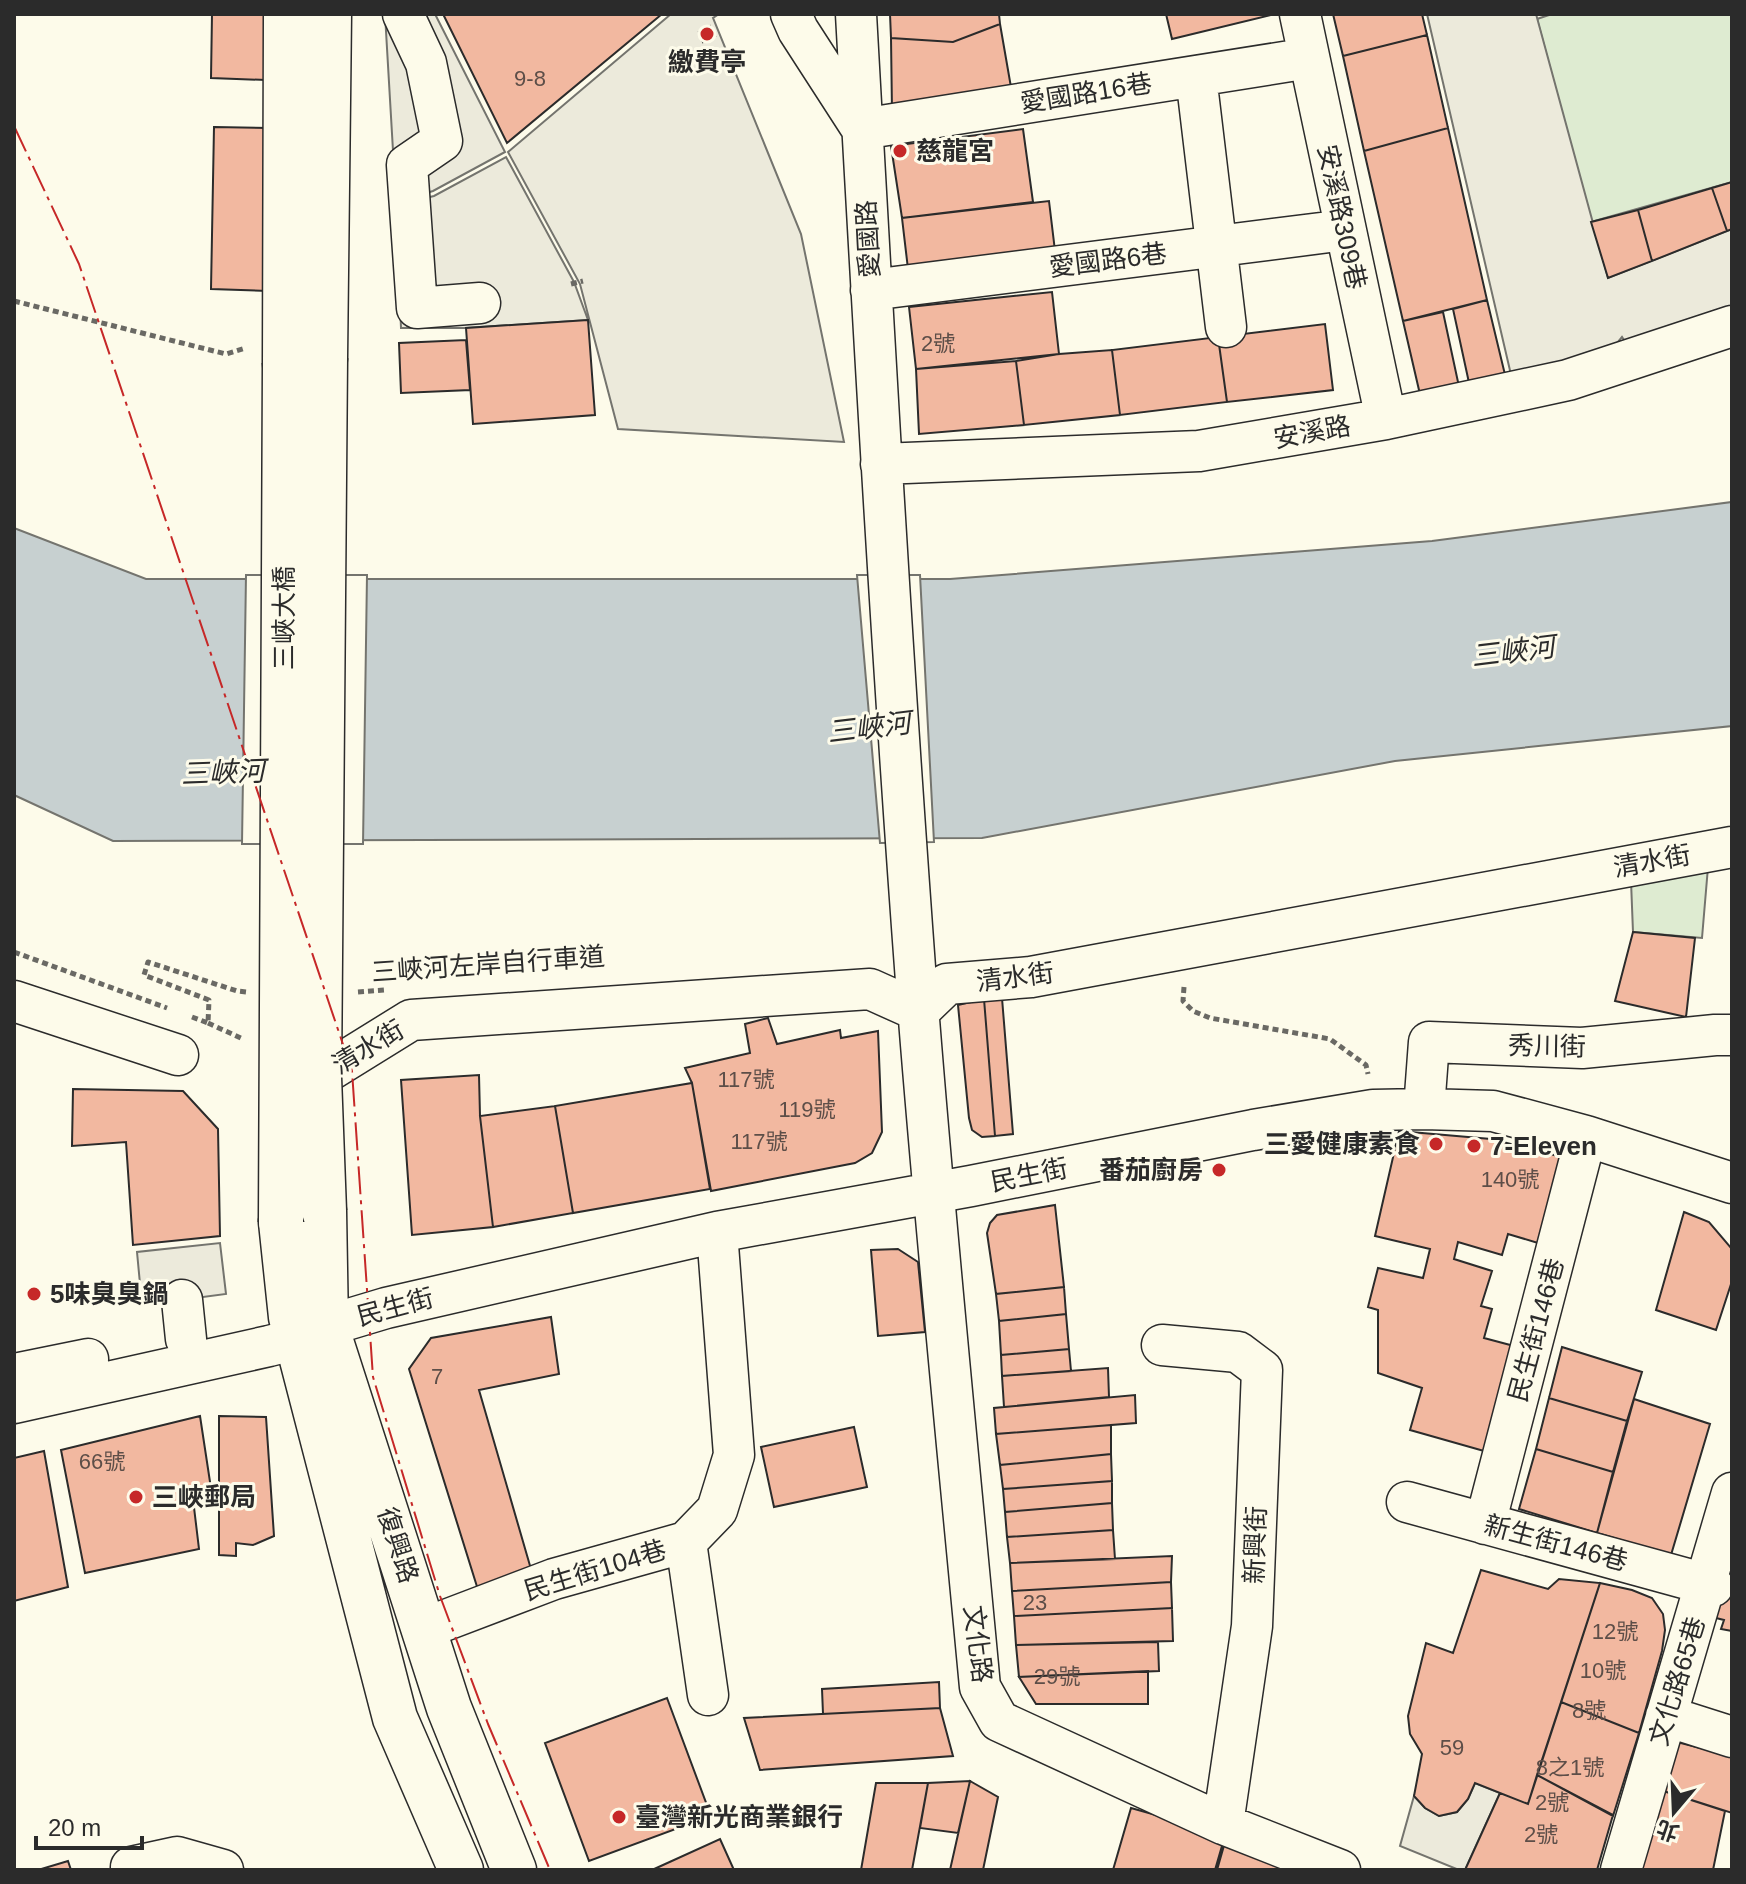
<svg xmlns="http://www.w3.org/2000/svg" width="1746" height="1884" font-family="Arial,'Noto Sans TC',sans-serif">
	<rect width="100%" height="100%" fill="#fdfbea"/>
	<path fill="#deebd1" stroke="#74746e" stroke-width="2" d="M 1552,14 L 1732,14 L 1732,182 L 1591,222 L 1537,19 Z
		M 1708,867 L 1702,938 L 1633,932 L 1631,881 Z"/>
	<path fill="#eceadb" stroke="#74746e" stroke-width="2" d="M 385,14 L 435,14 L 505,152 L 433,191 L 396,202 Z
		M 671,14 L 719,14 L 713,18 L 801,234 L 844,442 L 618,429 L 580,284 L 508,152 Z
		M 1427,14 L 1536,14 L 1608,278 L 1732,229 L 1732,317 L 1630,349 L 1622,337 L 1605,358 L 1512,379 Z
		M 506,157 L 574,282 L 588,320 L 466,328 L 401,328 L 396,205 L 434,196 Z
		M 220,1243 L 226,1294 L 142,1305 L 137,1252 Z
		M 1475,1783 L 1500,1793 L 1465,1870 L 1459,1870 L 1400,1846 L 1414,1796 L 1425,1808 L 1439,1816 L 1457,1812 L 1468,1799 Z"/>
	<path fill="#c7d0d0" stroke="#74746e" stroke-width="2" d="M 1732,502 L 1732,726 L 1395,761 L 982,838 L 113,841 L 14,795 L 14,528 L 146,579 L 950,579 L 1432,541 Z"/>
	<path fill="#fdfbea" stroke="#74746e" stroke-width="2" d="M 246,575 L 367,575 L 363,844 L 242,844 Z
		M 857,575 L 920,575 L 934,842 L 880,843 Z"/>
	<path fill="#f2b8a0" stroke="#2b2b2b" stroke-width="2" d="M 212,14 L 267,14 L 266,80 L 211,78 Z
		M 443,14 L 662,14 L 507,143 Z
		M 890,14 L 999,14 L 1000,24 L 953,42 L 891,38 Z
		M 1166,14 L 1275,14 L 1172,39 Z
		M 1333,14 L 1422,14 L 1427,35 L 1343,56 Z
		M 1000,24 L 1012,93 L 892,112 L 891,38 L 953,42 Z
		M 710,26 L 715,36 L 703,42 L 699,32 Z
		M 1427,35 L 1448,128 L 1364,151 L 1343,56 Z
		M 214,127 L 270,128 L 268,291 L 211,289 Z
		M 1448,128 L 1487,300 L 1403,321 L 1364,151 Z
		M 1023,129 L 1033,202 L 902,218 L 891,146 Z
		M 1732,182 L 1732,229 L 1727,231 L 1712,188 Z
		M 1712,188 L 1727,231 L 1652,261 L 1638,210 Z
		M 1049,201 L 1055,251 L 908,269 L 902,218 Z
		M 1638,210 L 1652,261 L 1608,278 L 1591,222 Z
		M 1052,292 L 1059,354 L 916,369 L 909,307 Z
		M 1487,300 L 1507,383 L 1471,392 L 1453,309 Z
		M 1443,312 L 1461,396 L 1422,403 L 1403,321 Z
		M 588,320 L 595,415 L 473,424 L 466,328 Z
		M 1325,324 L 1333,390 L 1227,402 L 1218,337 Z
		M 1218,337 L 1227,402 L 1120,415 L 1112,350 Z
		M 466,340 L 470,390 L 401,393 L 399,343 Z
		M 1112,350 L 1120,415 L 1024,425 L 1016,361 L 1059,354 Z
		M 1016,361 L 1024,425 L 919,434 L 916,369 Z
		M 1633,932 L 1695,938 L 1686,1017 L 1615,1001 Z
		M 1002,998 L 1013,1134 L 995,1136 L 984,999 Z
		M 984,999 L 995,1136 L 982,1137 L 972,1130 L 969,1118 L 958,1005 Z
		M 768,1018 L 777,1044 L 840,1030 L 841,1038 L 878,1031 L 882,1132 L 872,1153 L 855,1163 L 711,1191 L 692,1083 L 685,1068 L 750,1053 L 745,1024 Z
		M 479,1075 L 480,1116 L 493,1227 L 412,1235 L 401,1080 Z
		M 692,1083 L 710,1189 L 573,1213 L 555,1106 Z
		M 73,1089 L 183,1091 L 218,1129 L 220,1236 L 133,1245 L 126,1142 L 72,1146 Z
		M 555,1106 L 573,1213 L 493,1227 L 480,1116 Z
		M 1399,1131 L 1491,1139 L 1562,1157 L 1538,1243 L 1508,1234 L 1502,1255 L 1458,1242 L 1454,1259 L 1492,1271 L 1481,1306 L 1492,1309 L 1484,1338 L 1514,1346 L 1484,1451 L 1410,1430 L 1422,1388 L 1378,1373 L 1378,1310 L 1368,1307 L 1378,1268 L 1423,1278 L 1430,1249 L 1375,1236 Z
		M 1055,1205 L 1064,1287 L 996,1294 L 987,1233 L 990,1223 L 997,1215 Z
		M 1684,1212 L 1709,1222 L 1732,1249 L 1732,1281 L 1716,1330 L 1656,1310 Z
		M 898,1249 L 918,1262 L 925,1332 L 878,1336 L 871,1250 Z
		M 1064,1287 L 1066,1314 L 999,1321 L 996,1294 Z
		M 1066,1314 L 1069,1349 L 1001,1355 L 999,1321 Z
		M 551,1317 L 559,1374 L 479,1390 L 533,1576 L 479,1593 L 409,1369 L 431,1338 Z
		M 1562,1347 L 1642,1372 L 1627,1421 L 1549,1398 Z
		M 1069,1349 L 1071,1371 L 1002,1376 L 1001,1355 Z
		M 1108,1368 L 1109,1397 L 1004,1407 L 1002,1376 Z
		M 1135,1395 L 1136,1423 L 996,1434 L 994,1408 Z
		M 1549,1398 L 1627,1421 L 1613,1472 L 1536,1449 Z
		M 1634,1399 L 1710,1424 L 1671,1555 L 1597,1533 Z
		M 200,1416 L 212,1495 L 193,1499 L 199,1549 L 85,1573 L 61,1450 Z
		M 219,1416 L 266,1417 L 274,1536 L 253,1545 L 236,1543 L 236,1556 L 219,1555 Z
		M 1111,1425 L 1111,1454 L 1000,1465 L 996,1434 Z
		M 854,1427 L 867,1487 L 774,1507 L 761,1447 Z
		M 1536,1449 L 1613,1472 L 1597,1533 L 1519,1509 Z
		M 44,1451 L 68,1587 L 14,1601 L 14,1458 Z
		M 1111,1454 L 1112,1481 L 1003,1489 L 1000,1465 Z
		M 1112,1481 L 1112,1503 L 1005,1512 L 1003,1489 Z
		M 1112,1503 L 1113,1530 L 1007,1537 L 1005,1512 Z
		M 1113,1530 L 1115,1559 L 1010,1563 L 1007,1537 Z
		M 1172,1556 L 1171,1582 L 1012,1591 L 1010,1563 Z
		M 1481,1570 L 1548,1589 L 1559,1579 L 1600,1583 L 1528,1804 L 1475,1783 L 1468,1799 L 1457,1812 L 1439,1816 L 1425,1808 L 1414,1796 L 1422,1754 L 1410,1734 L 1408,1716 L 1426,1643 L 1453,1653 Z
		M 1718,1570 L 1732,1574 L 1732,1631 L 1721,1629 L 1724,1620 L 1704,1615 Z
		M 1171,1582 L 1172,1608 L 1014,1616 L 1012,1591 Z
		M 1600,1583 L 1632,1590 L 1652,1598 L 1663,1614 L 1665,1630 L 1662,1651 L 1639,1733 L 1561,1702 Z
		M 1172,1608 L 1173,1641 L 1016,1645 L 1014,1616 Z
		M 1158,1642 L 1159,1671 L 1019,1677 L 1016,1645 Z
		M 1148,1671 L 1148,1704 L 1036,1704 L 1019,1677 Z
		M 939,1682 L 940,1708 L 823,1714 L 822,1689 Z
		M 667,1698 L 711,1816 L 589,1861 L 545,1743 Z
		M 1561,1702 L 1639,1733 L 1613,1816 L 1537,1775 Z
		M 940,1708 L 953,1756 L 760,1770 L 744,1718 Z
		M 1669,1740 L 1732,1756 L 1732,1813 L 1654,1788 Z
		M 1537,1775 L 1613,1815 L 1597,1870 L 1465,1870 L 1500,1793 L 1528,1804 Z
		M 970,1781 L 958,1833 L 920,1828 L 928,1783 Z
		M 970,1781 L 998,1797 L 983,1870 L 950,1870 Z
		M 876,1783 L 928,1783 L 912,1870 L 861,1870 Z
		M 1654,1788 L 1725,1811 L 1713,1870 L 1628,1870 Z
		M 1131,1808 L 1227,1835 L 1217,1870 L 1113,1870 Z
		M 1226,1832 L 1313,1870 L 1215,1870 Z
		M 720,1839 L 734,1870 L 652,1870 Z
		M 68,1861 L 71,1870 L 38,1870 Z"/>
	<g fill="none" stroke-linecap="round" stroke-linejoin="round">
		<g stroke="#2b2b2b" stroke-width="43">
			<path id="minor" d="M 403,14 L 426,63 L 442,141 L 407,165 L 417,308 L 480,303
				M 791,14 L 798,30 L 862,129 L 1309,58
				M 856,14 C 874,337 892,659 916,981 C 934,1217 958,1452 980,1687 L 999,1721 L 1223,1824 L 1340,1870
				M 1300,14 L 1386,419
				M 1196,76 L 1226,327
				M 871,290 L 1345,230
				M 881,464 L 1199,451 L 1386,419 L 1568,380 L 1732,326
				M 14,1001 L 178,1055
				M 319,1077 L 411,1020 L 870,989 L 919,1011 L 947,984 L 1031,977 L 1732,847
				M 1424,1109 L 1429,1042 L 1582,1048 L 1715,1035 L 1732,1035
				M 182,1300 L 186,1339
				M 1162,1345 L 1238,1352 L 1262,1370 L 1252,1626 L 1223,1824
				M 14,1374 L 88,1359
				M 14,1403 L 269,1346 L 297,1339 L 326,1326 L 386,1308 L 717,1232 L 971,1186 L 1253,1130 L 1373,1110 L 1424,1109 L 1493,1111 L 1586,1136 L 1732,1183
				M 1407,1502 L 1713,1586
				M 1485,1524 L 1586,1136
				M 686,1542 L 708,1695
				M 425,1628 L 554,1579 L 686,1542 L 717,1510 L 734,1455 L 717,1232
				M 1666,1716 L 1732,1737
				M 131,1870 L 131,1867 L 177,1857 L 223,1870
				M 1621,1870 L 1732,1493"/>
		</g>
		<g stroke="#2b2b2b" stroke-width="47">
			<path id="major" d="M 325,358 L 329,14
				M 285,363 L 286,14
				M 324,1211 L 326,1326 L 449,1708 L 514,1870
				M 281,1222 L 291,1317 L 395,1718 L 461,1870"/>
		</g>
		<path stroke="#6a6964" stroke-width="5" stroke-dasharray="6 4" stroke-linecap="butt" d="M 571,284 L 583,281
			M 14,301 L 226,354 L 246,348
			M 14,952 L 167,1008
			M 1184,987 L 1183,1001 L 1193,1011 L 1210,1018 L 1330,1039 L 1366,1065 L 1368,1074
			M 358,992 L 384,990
			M 192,1017 L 208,1023 L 209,1000 L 144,975 L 148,962 L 237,991 L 246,992
			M 208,1023 L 243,1039"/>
		<use href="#minor" stroke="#fdfbea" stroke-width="40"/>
		<use href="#major" stroke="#fdfbea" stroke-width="44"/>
		<g stroke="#2b2b2b" stroke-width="47" stroke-linecap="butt">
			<path id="major-bridge" d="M 324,1211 L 319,1077 L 325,358
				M 281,1222 L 285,363"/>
		</g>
		<use href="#major-bridge" stroke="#fdfbea" stroke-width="44"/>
		<path stroke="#c62828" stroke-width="2" stroke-dasharray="28 6 4 6" stroke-linecap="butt" d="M 14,126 L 79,264 L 352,1071 L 373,1377 L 440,1596 L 488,1724 L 550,1870"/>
	</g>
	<g fill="#c62828" stroke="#fdfbea" stroke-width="3">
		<circle cx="707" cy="34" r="8"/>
		<circle cx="900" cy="151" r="8"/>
		<circle cx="1436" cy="1144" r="8"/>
		<circle cx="1474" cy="1146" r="8"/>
		<circle cx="1219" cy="1170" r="8"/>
		<circle cx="34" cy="1294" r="8"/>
		<circle cx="136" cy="1497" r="8"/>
		<circle cx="619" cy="1817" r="8"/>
	</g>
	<g text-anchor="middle" stroke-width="6" stroke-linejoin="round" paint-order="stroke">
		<g font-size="22" fill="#5d4e48">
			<text x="530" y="86">9-8</text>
			<text x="938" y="351">2號</text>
			<text x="746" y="1087">117號</text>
			<text x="807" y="1117">119號</text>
			<text x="759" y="1149">117號</text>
			<text x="1510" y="1187">140號</text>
			<text x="437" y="1384">7</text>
			<text x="102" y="1469">66號</text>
			<text x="1035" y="1610">23</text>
			<text x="1615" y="1639">12號</text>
			<text x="1603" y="1678">10號</text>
			<text x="1057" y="1684">29號</text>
			<text x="1589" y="1718">8號</text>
			<text x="1452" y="1755">59</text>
			<text x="1570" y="1775">8之1號</text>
			<text x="1552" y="1810">2號</text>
			<text x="1541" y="1842">2號</text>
		</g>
		<g font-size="26" font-weight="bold" fill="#2b2b2b" stroke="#fdfbea" text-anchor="start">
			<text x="707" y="71" text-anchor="middle">繳費亭</text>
			<text x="916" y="160">慈龍宮</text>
			<text x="1420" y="1153" text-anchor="end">三愛健康素食</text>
			<text x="1490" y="1155">7-Eleven</text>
			<text x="1203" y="1179" text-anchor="end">番茄廚房</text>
			<text x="50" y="1303">5味臭臭鍋</text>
			<text x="152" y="1506">三峽郵局</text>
			<text x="635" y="1826">臺灣新光商業銀行</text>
		</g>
		<g font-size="26" fill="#2b2b2b" stroke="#fdfbea">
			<text transform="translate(1086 93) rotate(-9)" y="9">愛國路16巷</text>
			<text transform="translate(1342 217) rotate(78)" y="9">安溪路309巷</text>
			<text transform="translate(868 239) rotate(-93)" y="9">愛國路</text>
			<text transform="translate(1108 260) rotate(-7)" y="9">愛國路6巷</text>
			<text transform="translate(1312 432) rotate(-10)" y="9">安溪路</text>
			<text transform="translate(284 618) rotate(-90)" y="9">三峽大橋</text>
			<text transform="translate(1652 861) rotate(-10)" y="9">清水街</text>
			<text transform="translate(488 964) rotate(-4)" y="9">三峽河左岸自行車道</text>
			<text transform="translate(1015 977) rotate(-7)" y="9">清水街</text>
			<text transform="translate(1547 1046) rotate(1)" y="9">秀川街</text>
			<text transform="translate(368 1047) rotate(-31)" y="9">清水街</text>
			<text transform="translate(1029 1175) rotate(-11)" y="9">民生街</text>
			<text transform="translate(395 1307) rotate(-15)" y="9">民生街</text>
			<text transform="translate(1536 1330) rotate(-75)" y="9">民生街146巷</text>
			<text transform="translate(1556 1543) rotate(15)" y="9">新生街146巷</text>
			<text transform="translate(398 1545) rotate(72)" y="9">復興路</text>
			<text transform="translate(1255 1545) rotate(-88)" y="9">新興街</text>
			<text transform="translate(595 1570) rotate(-17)" y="9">民生街104巷</text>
			<text transform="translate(978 1644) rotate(83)" y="9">文化路</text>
			<text transform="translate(1677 1681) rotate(-73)" y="9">文化路65巷</text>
		</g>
		<g font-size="28" font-style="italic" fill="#2b2b2b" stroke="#fdfbea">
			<text transform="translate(1513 651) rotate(-7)" y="10">三峽河</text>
			<text transform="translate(869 727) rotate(-7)" y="10">三峽河</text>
			<text transform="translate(223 772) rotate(-2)" y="10">三峽河</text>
		</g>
	</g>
	<rect width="1746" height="1884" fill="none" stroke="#2b2b2b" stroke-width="32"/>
	<g transform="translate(1674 1812) rotate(199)" stroke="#fdfbea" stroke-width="6" paint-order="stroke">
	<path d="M0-6L14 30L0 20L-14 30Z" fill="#2b2b2b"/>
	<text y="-12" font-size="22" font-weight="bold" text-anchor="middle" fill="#2b2b2b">北</text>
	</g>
	<path d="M36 1836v12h106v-12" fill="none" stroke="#2b2b2b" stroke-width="4"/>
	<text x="48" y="1836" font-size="24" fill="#2b2b2b" stroke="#fdfbea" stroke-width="6" paint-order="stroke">20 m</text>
</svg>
